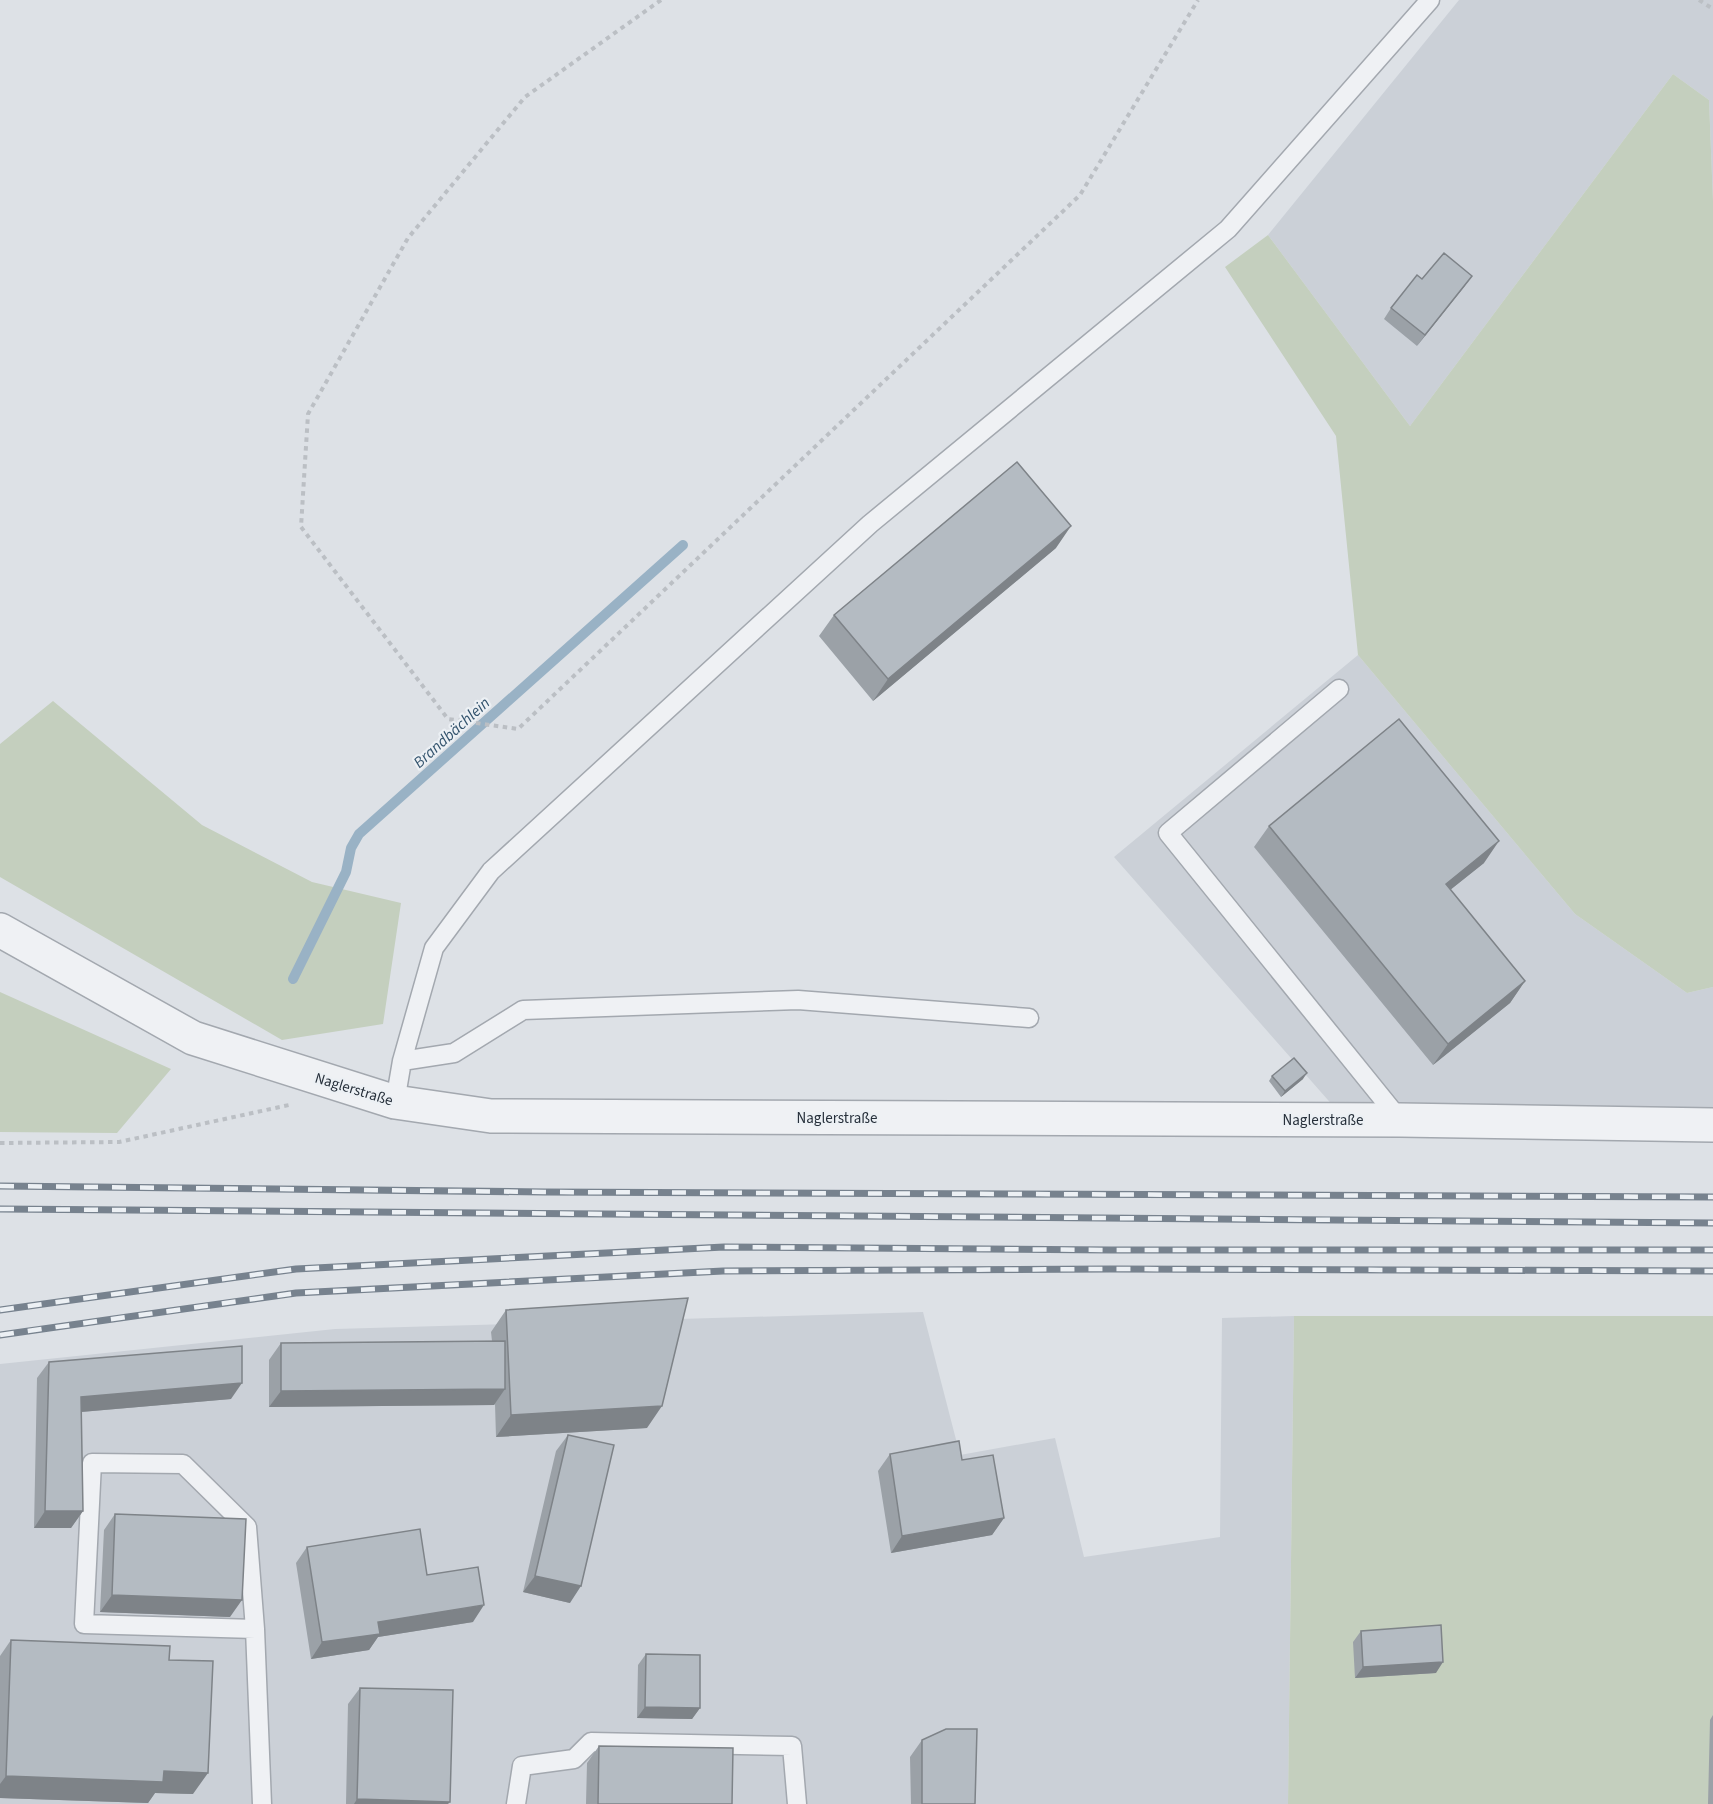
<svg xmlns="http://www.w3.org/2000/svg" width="1713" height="1804" font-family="'Source Sans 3',sans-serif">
	<rect width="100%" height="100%" fill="#dde1e6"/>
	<path fill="#cbd0d7" d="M 1459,0 L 1713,0 L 1713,201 L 1709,100 L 1673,74 L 1410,426 L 1268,235 Z
		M 1358,655 L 1575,914 L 1687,993 L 1713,987 L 1713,1109 L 1335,1108 L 1114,857 Z
		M 923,1312 L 960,1455 L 1055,1438 L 1084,1557 L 1220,1537 L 1222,1318 L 1294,1316 L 1288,1804 L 0,1804 L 0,1364 L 335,1329 Z"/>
	<path fill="#c4cfbe" d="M 1673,74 L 1709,100 L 1713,201 L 1713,987 L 1687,993 L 1575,914 L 1358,655 L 1336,436 L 1225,267 L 1268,235 L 1410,426 Z
		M 53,701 L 202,825 L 312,882 L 401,903 L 383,1024 L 282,1040 L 0,877 L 0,744 Z
		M 0,992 L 171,1069 L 117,1133 L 0,1132 Z
		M 1294,1316 L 1713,1316 L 1713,1804 L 1288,1804 Z"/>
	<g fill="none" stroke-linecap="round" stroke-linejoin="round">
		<path stroke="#99b2c5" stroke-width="10" d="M 293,979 L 346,872 L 351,848 L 359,834 L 683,545"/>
		<g stroke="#a3a8af" stroke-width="21">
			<path id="service" d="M 1339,689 L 1168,833 L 1400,1120
				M 402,1061 L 454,1053 L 523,1010 L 798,1000 L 1029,1018
				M 395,1102 L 402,1061 L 434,948 L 491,871 L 870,524 L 1228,229 L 1430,0
				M 255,1629 L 84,1624 L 92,1463 L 183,1464 L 247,1527 L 255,1629 L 262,1804
				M 516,1804 L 522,1766 L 574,1759 L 591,1742 L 792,1746 L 797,1804"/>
		</g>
		<g stroke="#a3a8af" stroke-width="36">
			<path id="minor" d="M 0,930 L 193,1038 L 395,1102 L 491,1116 L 1400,1120 L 1713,1125"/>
		</g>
		<path stroke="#bbbfc4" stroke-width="4" stroke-dasharray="4.5 4.5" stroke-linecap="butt" d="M 661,0 L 525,97 L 408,238 L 308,414 L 301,527 L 448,719 L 518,729 L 1080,195 L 1198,0
			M 1699,0 L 1713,9
			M 0,1143 L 119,1142 L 289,1105"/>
		<use href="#service" stroke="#eff1f4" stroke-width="18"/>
		<use href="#minor" stroke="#eff1f4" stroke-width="33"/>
		<g stroke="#77828e" stroke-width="7">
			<path id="rail" d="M 0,1186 L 544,1192 L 1713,1197
				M 0,1209 L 1713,1223
				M 0,1310 L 296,1269 L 724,1247 L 1111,1250 L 1713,1250
				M 0,1335 L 296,1293 L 723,1271 L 1110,1269 L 1713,1271"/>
		</g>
		<use href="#rail" stroke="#ecf0f4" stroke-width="4.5" stroke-dasharray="14" stroke-linecap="butt"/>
	</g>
	<path fill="#9ba1a7" d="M 1472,276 L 1417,346 L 1384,319 L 1391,308 L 1422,279 Z
		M 1056,548 L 873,701 L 819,636 L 834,615 Z
		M 1269,826 L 1484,863 L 1450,890 L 1525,981 L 1510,1003 L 1433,1065 L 1254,847 Z
		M 1272,1076 L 1303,1079 L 1281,1097 L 1269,1081 Z
		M 506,1310 L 647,1428 L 496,1437 L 495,1404 L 494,1405 L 269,1407 L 269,1360 L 281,1343 L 492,1341 L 491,1332 Z
		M 49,1362 L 231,1399 L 81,1412 L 83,1511 L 71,1528 L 34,1528 L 37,1378 Z
		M 568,1435 L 570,1603 L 523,1592 L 556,1451 Z
		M 890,1454 L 962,1460 L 1004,1518 L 992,1535 L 891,1553 L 878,1471 Z
		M 115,1514 L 230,1617 L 100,1612 L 104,1530 Z
		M 307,1547 L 427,1575 L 473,1622 L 378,1637 L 369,1650 L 311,1659 L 296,1563 Z
		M 1361,1631 L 1436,1673 L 1355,1678 L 1353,1642 Z
		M 11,1640 L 169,1660 L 193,1794 L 155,1793 L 148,1803 L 0,1798 L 0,1656 Z
		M 646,1654 L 700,1708 L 692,1719 L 637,1718 L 638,1665 Z
		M 360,1688 L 448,1804 L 346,1804 L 348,1704 Z
		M 1713,1715 L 1713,1804 L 1708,1804 L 1710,1720 Z
		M 922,1740 L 975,1804 L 911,1804 L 910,1757 Z
		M 599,1746 L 732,1804 L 586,1804 L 587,1763 Z"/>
	<path fill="#7e8388" d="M 1472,276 L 1464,287 L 1417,346 L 1425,335 Z
		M 1071,526 L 1056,548 L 873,701 L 888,679 Z
		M 1499,841 L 1484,863 L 1430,906 L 1446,884 Z
		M 1525,981 L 1510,1003 L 1433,1065 L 1448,1044 Z
		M 1307,1073 L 1303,1079 L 1281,1097 L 1285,1091 Z
		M 242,1383 L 231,1399 L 69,1413 L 81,1397 Z
		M 505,1389 L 494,1405 L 269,1407 L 281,1391 Z
		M 662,1406 L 647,1428 L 496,1437 L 511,1415 Z
		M 45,1511 L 83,1511 L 71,1528 L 34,1528 Z
		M 1004,1518 L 992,1535 L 891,1553 L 902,1536 Z
		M 535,1576 L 581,1586 L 570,1603 L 523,1592 Z
		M 112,1595 L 242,1600 L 230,1617 L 100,1612 Z
		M 484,1605 L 473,1622 L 378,1637 L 369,1650 L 311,1659 L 322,1642 L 378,1622 Z
		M 1443,1662 L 1436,1673 L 1355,1678 L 1363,1667 Z
		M 645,1707 L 700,1708 L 692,1719 L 637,1718 Z
		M 164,1771 L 208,1773 L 193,1794 L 155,1793 L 148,1803 L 0,1798 L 0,1784 L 6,1776 Z
		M 357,1799 L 450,1802 L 448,1804 L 354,1804 Z"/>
	<path fill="#b4bbc2" stroke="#7e8388" stroke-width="1.5" d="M 1444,253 L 1472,276 L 1425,335 L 1391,308 L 1417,275 L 1422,279 Z
		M 1017,462 L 1071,526 L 888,679 L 834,615 Z
		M 1399,719 L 1499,841 L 1446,884 L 1525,981 L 1448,1044 L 1269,826 Z
		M 1294,1058 L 1307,1073 L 1285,1091 L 1272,1076 Z
		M 688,1298 L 662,1406 L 511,1415 L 506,1310 Z
		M 505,1341 L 505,1389 L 281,1391 L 281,1343 Z
		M 242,1346 L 242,1383 L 81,1397 L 83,1511 L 45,1511 L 49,1362 Z
		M 568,1435 L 614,1445 L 581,1586 L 535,1576 Z
		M 959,1441 L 962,1460 L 993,1455 L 1004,1518 L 902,1536 L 890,1454 Z
		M 115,1514 L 246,1519 L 242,1600 L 112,1595 Z
		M 420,1529 L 427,1575 L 478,1567 L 484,1605 L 378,1622 L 380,1634 L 322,1642 L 307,1547 Z
		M 1441,1625 L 1443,1662 L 1363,1667 L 1361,1631 Z
		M 11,1640 L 170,1646 L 169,1660 L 213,1661 L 208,1773 L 164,1771 L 163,1782 L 6,1776 Z
		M 646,1654 L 700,1655 L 700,1708 L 645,1707 Z
		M 360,1688 L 453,1690 L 450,1802 L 357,1799 Z
		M 946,1729 L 977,1729 L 975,1804 L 922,1804 L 922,1740 Z
		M 599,1746 L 733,1748 L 732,1804 L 598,1804 Z"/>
	<g text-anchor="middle" stroke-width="4.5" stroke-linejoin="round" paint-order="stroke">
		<g font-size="15" fill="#27303b" stroke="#ecf0f4">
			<text transform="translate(354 1089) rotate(17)" y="5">Naglerstraße</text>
			<text x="837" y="1123">Naglerstraße</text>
			<text x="1323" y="1125">Naglerstraße</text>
		</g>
		<g font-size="16" font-style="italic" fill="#33536d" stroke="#ecf0f4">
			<text transform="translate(451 732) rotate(-42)" y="6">Brandbächlein</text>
		</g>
	</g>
</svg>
